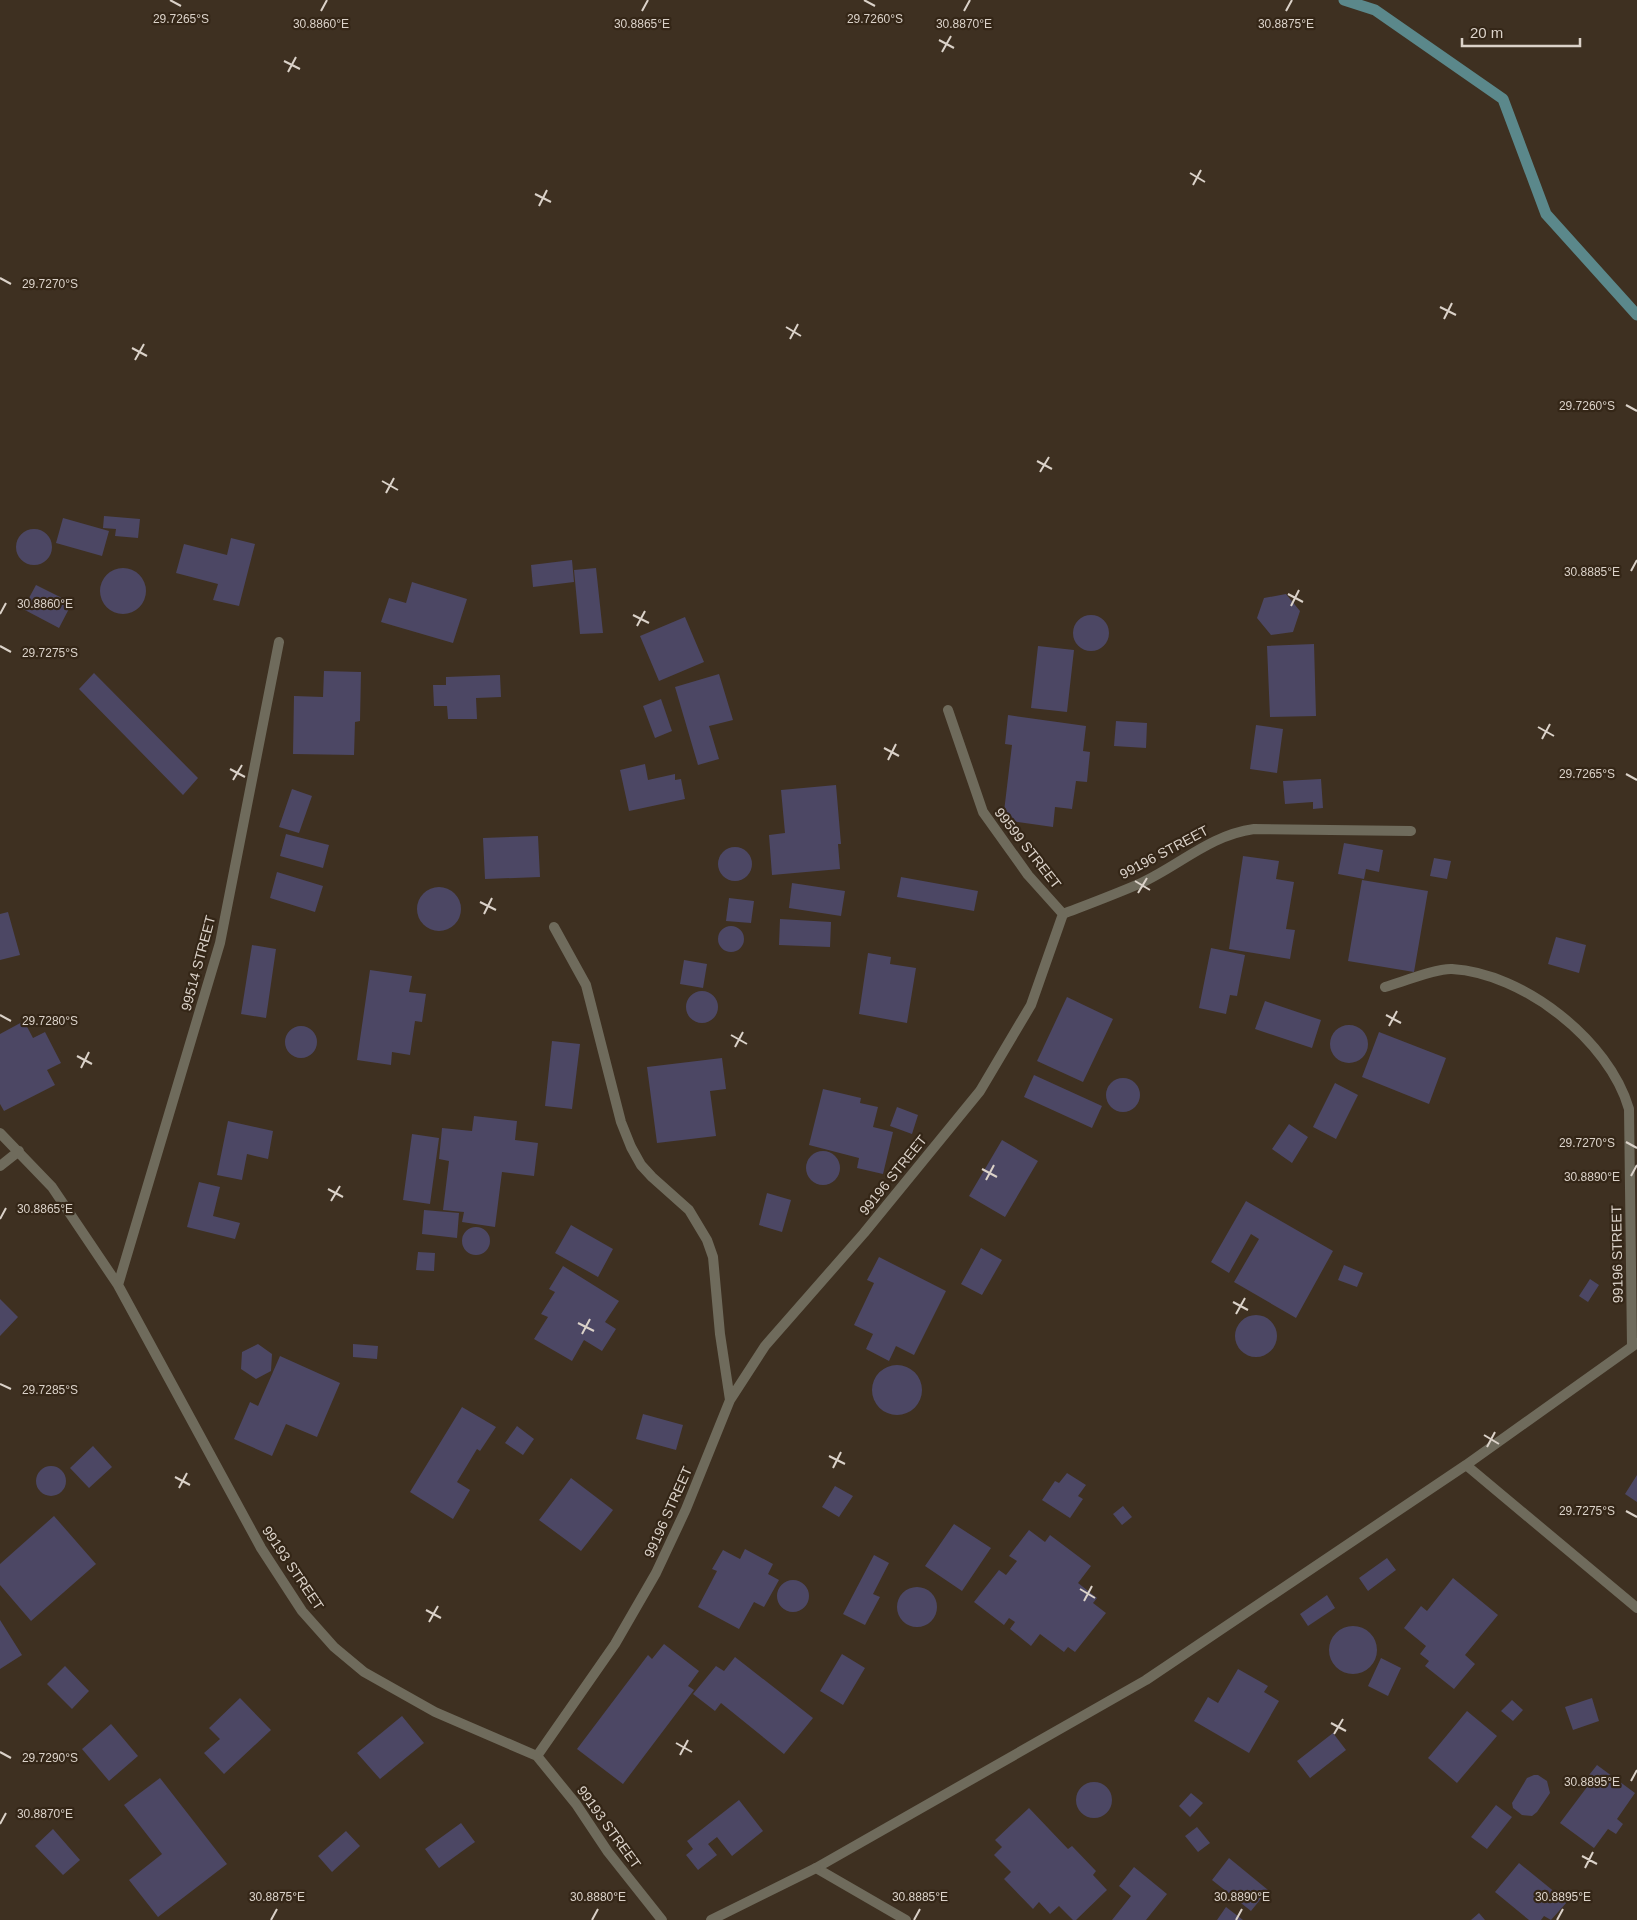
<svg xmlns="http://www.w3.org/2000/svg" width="1637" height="1920" font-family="Arial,sans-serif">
	<rect width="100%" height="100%" fill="#3e3021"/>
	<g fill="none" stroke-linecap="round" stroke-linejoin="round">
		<path stroke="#5b888b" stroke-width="11" d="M 1344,0 L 1375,10 L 1503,99 L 1546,214 L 1637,315"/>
	</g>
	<path fill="#4c4764" d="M 104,516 L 140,519 L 138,538 L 115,536 L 116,529 L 103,528 Z
		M 63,518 L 109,531 L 102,556 L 56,543 Z
		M16 547a18 18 0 1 1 36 0a18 18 0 1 1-36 0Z
		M 231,538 L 255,544 L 239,606 L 213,600 L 218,584 L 176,573 L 184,544 L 227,555 Z
		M 572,560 L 574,582 L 533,587 L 531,565 Z
		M100 591a23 23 0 1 1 46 0a23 23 0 1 1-46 0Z
		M 596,568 L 603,633 L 580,634 L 574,570 Z
		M 412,582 L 467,599 L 453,643 L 381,622 L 389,598 L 406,603 Z
		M 36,585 L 72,603 L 59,628 L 23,609 Z
		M 1286,594 L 1300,611 L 1293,632 L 1271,635 L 1257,618 L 1264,598 Z
		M1073 633a18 18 0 1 1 36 0a18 18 0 1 1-36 0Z
		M 685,617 L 704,662 L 659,681 L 640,636 Z
		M 1314,644 L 1316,716 L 1270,717 L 1267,646 Z
		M 1038,646 L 1074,650 L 1067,712 L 1031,708 Z
		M 324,671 L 361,672 L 360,721 L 355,722 L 354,755 L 293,754 L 294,696 L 323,697 Z
		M 94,673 L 198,778 L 183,795 L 79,689 Z
		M 719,674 L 733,720 L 709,726 L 719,759 L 698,765 L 675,687 Z
		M 500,675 L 501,697 L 476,698 L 477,719 L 448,719 L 447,706 L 434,706 L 433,685 L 446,685 L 446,677 Z
		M 661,699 L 672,731 L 655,738 L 643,706 Z
		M 1008,715 L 1086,726 L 1083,751 L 1090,752 L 1087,782 L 1076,781 L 1072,809 L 1055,807 L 1053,827 L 1003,820 L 1012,745 L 1005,744 Z
		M 1116,721 L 1147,723 L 1146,748 L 1114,746 Z
		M 1256,725 L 1283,729 L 1277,773 L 1250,769 Z
		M 645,764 L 648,780 L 675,774 L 675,780 L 681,779 L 685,799 L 629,811 L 620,770 Z
		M 1321,779 L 1323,808 L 1313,809 L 1313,802 L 1285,804 L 1283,781 Z
		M 836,785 L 841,844 L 838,844 L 840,869 L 772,875 L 769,835 L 785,833 L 781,790 Z
		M 292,789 L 312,796 L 299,833 L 279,827 Z
		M 286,834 L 329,845 L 323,868 L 280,856 Z
		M 538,836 L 540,877 L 485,879 L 483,838 Z
		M 1344,843 L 1383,850 L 1379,872 L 1366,869 L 1364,879 L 1338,874 Z
		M718 864a17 17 0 1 1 34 0a17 17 0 1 1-34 0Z
		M 1243,856 L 1279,861 L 1276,879 L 1294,882 L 1286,929 L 1295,930 L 1290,959 L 1229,949 Z
		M 1434,858 L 1451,861 L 1447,879 L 1430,876 Z
		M 277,872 L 323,886 L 315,912 L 270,898 Z
		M 901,877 L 978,891 L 974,911 L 897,897 Z
		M 1362,880 L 1428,891 L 1414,972 L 1348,961 Z
		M 792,883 L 845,891 L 841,916 L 789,908 Z
		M417 909a22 22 0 1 1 44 0a22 22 0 1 1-44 0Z
		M 729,898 L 754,901 L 751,923 L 726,921 Z
		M 8,912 L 20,955 L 0,960 L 0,914 Z
		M 780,919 L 831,922 L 830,947 L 779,945 Z
		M718 939a13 13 0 1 1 26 0a13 13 0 1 1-26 0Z
		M 1556,937 L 1586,945 L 1579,973 L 1548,964 Z
		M 252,945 L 276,949 L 266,1018 L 241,1014 Z
		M 1211,948 L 1245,955 L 1237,996 L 1230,995 L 1226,1014 L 1199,1008 Z
		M 868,953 L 891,957 L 890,964 L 916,968 L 907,1023 L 859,1014 Z
		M 684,960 L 707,964 L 703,988 L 680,984 Z
		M 370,970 L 412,976 L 409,992 L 426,994 L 422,1022 L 415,1021 L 410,1055 L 392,1052 L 391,1065 L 357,1060 Z
		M686 1007a16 16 0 1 1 32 0a16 16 0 1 1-32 0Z
		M 1067,997 L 1113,1019 L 1083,1082 L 1037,1061 Z
		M 1265,1001 L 1321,1020 L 1312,1048 L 1255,1029 Z
		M 24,1021 L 33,1038 L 45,1032 L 61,1063 L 47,1070 L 55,1085 L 4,1111 L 0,1104 L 0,1034 Z
		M1330 1044a19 19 0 1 1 38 0a19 19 0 1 1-38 0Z
		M285 1042a16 16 0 1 1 32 0a16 16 0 1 1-32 0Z
		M 1379,1032 L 1446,1058 L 1429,1104 L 1362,1077 Z
		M 552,1041 L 580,1044 L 572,1109 L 545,1106 Z
		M 722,1058 L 726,1089 L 710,1091 L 716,1136 L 657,1143 L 647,1067 Z
		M 1034,1075 L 1102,1106 L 1092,1128 L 1024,1097 Z
		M1106 1095a17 17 0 1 1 34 0a17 17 0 1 1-34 0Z
		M 1335,1083 L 1358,1095 L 1336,1139 L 1313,1127 Z
		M 823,1089 L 861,1098 L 860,1103 L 878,1107 L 873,1127 L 893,1132 L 883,1174 L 857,1168 L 859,1158 L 809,1145 Z
		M 897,1107 L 918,1115 L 912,1134 L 890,1126 Z
		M 474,1116 L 517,1121 L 515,1140 L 538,1143 L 534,1176 L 502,1172 L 495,1227 L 462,1222 L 464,1212 L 443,1210 L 449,1161 L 439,1159 L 442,1128 L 472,1131 Z
		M 228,1121 L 273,1131 L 268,1159 L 247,1154 L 242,1180 L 217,1175 Z
		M 1289,1124 L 1308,1137 L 1292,1163 L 1272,1149 Z
		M 412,1134 L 439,1138 L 430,1204 L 403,1200 Z
		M 1002,1140 L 1038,1161 L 1005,1217 L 969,1196 Z
		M806 1168a17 17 0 1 1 34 0a17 17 0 1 1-34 0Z
		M 199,1182 L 220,1187 L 213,1216 L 240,1223 L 235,1239 L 187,1227 Z
		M 767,1193 L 791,1200 L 782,1232 L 759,1225 Z
		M 1246,1201 L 1333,1251 L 1296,1318 L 1234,1282 L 1259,1239 L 1251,1234 L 1229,1273 L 1211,1262 Z
		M 424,1210 L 459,1213 L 457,1238 L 422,1234 Z
		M 571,1225 L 613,1249 L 598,1277 L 555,1253 Z
		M462 1241a14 14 0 1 1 28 0a14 14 0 1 1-28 0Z
		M 981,1248 L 1002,1260 L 982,1295 L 961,1284 Z
		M 418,1252 L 435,1253 L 434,1271 L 416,1270 Z
		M 879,1257 L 946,1291 L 914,1355 L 896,1346 L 889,1361 L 866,1349 L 873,1334 L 854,1325 L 874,1283 L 867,1280 Z
		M 1344,1265 L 1363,1273 L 1357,1287 L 1338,1280 Z
		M 563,1266 L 619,1301 L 605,1322 L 616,1329 L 602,1351 L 584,1340 L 572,1361 L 534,1339 L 548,1317 L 541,1314 L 555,1292 L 549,1289 Z
		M 1590,1279 L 1599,1285 L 1588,1302 L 1579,1296 Z
		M 0,1299 L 18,1317 L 0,1336 Z
		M1235 1336a21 21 0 1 1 42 0a21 21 0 1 1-42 0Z
		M 258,1344 L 272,1354 L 271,1371 L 256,1379 L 241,1369 L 242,1352 Z
		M 353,1344 L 378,1346 L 377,1359 L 353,1357 Z
		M 280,1356 L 340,1383 L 317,1437 L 286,1424 L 272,1456 L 234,1439 L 250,1402 L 258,1406 Z
		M872 1390a25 25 0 1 1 50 0a25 25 0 1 1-50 0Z
		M 462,1407 L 496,1427 L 480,1451 L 477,1449 L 457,1482 L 470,1490 L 453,1519 L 410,1492 Z
		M 643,1414 L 683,1425 L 676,1450 L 636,1439 Z
		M 517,1426 L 534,1439 L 523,1455 L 505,1443 Z
		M 93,1446 L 112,1467 L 89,1488 L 70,1468 Z
		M36 1481a15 15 0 1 1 30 0a15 15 0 1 1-30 0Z
		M 1067,1473 L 1086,1485 L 1078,1496 L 1083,1499 L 1070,1518 L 1042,1500 L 1055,1481 L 1059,1483 Z
		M 1637,1475 L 1637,1502 L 1625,1494 Z
		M 571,1478 L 613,1510 L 581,1551 L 539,1520 Z
		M 835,1486 L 853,1496 L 839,1517 L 822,1507 Z
		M 1123,1506 L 1132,1517 L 1122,1525 L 1113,1514 Z
		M 54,1516 L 96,1564 L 31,1621 L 0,1585 L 0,1564 Z
		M 954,1524 L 991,1548 L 962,1591 L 925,1566 Z
		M 1029,1530 L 1045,1542 L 1050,1535 L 1091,1566 L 1078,1583 L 1097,1598 L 1093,1603 L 1106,1613 L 1075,1652 L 1068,1647 L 1064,1652 L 1040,1634 L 1031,1646 L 1010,1629 L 1015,1622 L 1009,1618 L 1004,1625 L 974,1602 L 999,1570 L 1006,1575 L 1017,1561 L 1009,1556 Z
		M 745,1549 L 773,1564 L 768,1574 L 779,1580 L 764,1607 L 754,1602 L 739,1629 L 698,1607 L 717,1571 L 712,1569 L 723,1550 L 740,1559 Z
		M 874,1555 L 889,1563 L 873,1594 L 880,1597 L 865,1625 L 843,1614 Z
		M 1387,1558 L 1396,1570 L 1368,1591 L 1359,1578 Z
		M 1453,1578 L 1498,1615 L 1465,1655 L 1475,1664 L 1454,1689 L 1425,1666 L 1429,1661 L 1420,1654 L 1426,1646 L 1404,1628 L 1421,1606 L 1427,1611 Z
		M777 1596a16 16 0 1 1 32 0a16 16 0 1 1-32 0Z
		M897 1607a20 20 0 1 1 40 0a20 20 0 1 1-40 0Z
		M 1327,1595 L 1335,1608 L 1308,1626 L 1300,1614 Z
		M 0,1620 L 22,1655 L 0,1669 Z
		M1329 1650a24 24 0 1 1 48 0a24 24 0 1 1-48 0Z
		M 664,1644 L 699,1671 L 688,1686 L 694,1690 L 623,1784 L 577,1749 L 648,1655 L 652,1659 Z
		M 842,1654 L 865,1668 L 843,1705 L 820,1691 Z
		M 735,1657 L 813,1718 L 784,1754 L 721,1703 L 715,1711 L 693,1694 L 716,1666 L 724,1671 Z
		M 1381,1658 L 1401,1668 L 1388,1696 L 1368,1686 Z
		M 65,1666 L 89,1691 L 72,1709 L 47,1684 Z
		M 1238,1669 L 1268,1686 L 1264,1692 L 1279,1701 L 1249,1753 L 1194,1721 L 1208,1697 L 1218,1703 Z
		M 240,1698 L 271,1730 L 224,1774 L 204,1753 L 220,1739 L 209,1728 Z
		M 1592,1698 L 1599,1721 L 1573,1730 L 1565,1707 Z
		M 1512,1700 L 1523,1710 L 1513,1721 L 1501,1711 Z
		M 1467,1711 L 1497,1736 L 1457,1783 L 1428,1758 Z
		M 402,1716 L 424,1743 L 380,1779 L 357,1753 Z
		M 111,1724 L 138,1756 L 109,1781 L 82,1749 Z
		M 1333,1733 L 1346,1750 L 1310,1778 L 1297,1761 Z
		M 1597,1765 L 1635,1793 L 1617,1819 L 1623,1824 L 1616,1834 L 1608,1829 L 1594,1848 L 1560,1823 L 1587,1787 L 1582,1784 Z
		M 1534,1775 L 1538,1775 L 1547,1781 L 1550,1793 L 1537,1812 L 1532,1816 L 1522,1815 L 1513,1808 L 1512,1803 L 1527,1778 Z
		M 160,1778 L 227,1864 L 158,1917 L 129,1880 L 162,1854 L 124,1805 Z
		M1076 1800a18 18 0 1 1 36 0a18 18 0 1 1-36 0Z
		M 1191,1793 L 1203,1803 L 1190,1817 L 1179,1806 Z
		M 739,1800 L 763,1831 L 732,1856 L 717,1837 L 708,1844 L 717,1855 L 698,1870 L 686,1855 L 693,1849 L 687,1841 Z
		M 1496,1805 L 1512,1817 L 1487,1849 L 1471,1837 Z
		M 1029,1808 L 1068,1849 L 1072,1846 L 1096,1871 L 1093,1875 L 1107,1890 L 1076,1920 L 1073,1920 L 1059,1906 L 1050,1914 L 1039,1902 L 1033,1909 L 1004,1879 L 1011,1872 L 994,1855 L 1002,1847 L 995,1840 Z
		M 461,1823 L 475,1842 L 439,1868 L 425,1849 Z
		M 1197,1827 L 1210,1843 L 1198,1852 L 1185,1836 Z
		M 53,1829 L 80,1860 L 63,1875 L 35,1846 Z
		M 346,1831 L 360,1846 L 332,1872 L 318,1856 Z
		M 1229,1858 L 1268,1890 L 1251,1911 L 1212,1880 Z
		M 1519,1863 L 1567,1902 L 1551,1920 L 1544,1916 L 1541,1920 L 1529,1920 L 1495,1892 Z
		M 1134,1867 L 1167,1894 L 1146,1920 L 1112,1920 L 1131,1896 L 1119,1886 Z
		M 1226,1907 L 1243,1920 L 1217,1920 Z
		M 1479,1913 L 1485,1920 L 1471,1920 Z"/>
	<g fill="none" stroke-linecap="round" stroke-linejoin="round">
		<path stroke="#6f6b5c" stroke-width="10" d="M 948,710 L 983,812 L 1028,875 L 1063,914
			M 554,927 L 586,985 L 621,1122 L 631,1147 L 641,1165 L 652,1177 L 689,1210 L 707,1240 L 713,1257 L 720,1334 L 730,1400
			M 1385,987 C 1402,982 1437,968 1452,969 C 1523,973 1609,1040 1629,1109 L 1632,1346
			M 0,1133 L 52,1187 L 118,1285 L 261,1548 L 302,1611 L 334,1647 L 364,1672 L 435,1712 L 537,1756 L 576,1804 L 608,1852 L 662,1920
			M 0,1166 L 19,1151
			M 118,1285 L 220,943 L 279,642
			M 1466,1465 L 1637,1608
			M 537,1756 L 615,1644 L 656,1573 L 686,1509 L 730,1400 L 765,1346 L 864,1233 L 980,1091 L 1031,1005 L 1063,914 C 1089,904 1116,894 1141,883 C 1180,865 1210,835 1254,829 L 1411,831
			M 816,1868 L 1146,1680 L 1466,1465 L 1637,1343
			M 816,1868 L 906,1920"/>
		<path stroke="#6f6b5c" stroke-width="10" d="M 711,1920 L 816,1868"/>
	</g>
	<path fill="none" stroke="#dbd2c9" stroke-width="2" d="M 170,0 L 181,6M 864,0 L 875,6M 321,11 L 327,0M 642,11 L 648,0M 964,11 L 970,0M 1286,11 L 1292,0M 939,40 L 954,48M 942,52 L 951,36M 284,61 L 300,69M 288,72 L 296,57M 1190,173 L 1205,182M 1193,185 L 1201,170M 535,194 L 551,202M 539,206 L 547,190M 0,278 L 11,284M 1440,307 L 1456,315M 1444,319 L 1452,303M 786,327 L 801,336M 790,339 L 798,324M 132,348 L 147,356M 135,360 L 144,344M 1626,405 L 1637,411M 1037,461 L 1052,469M 1040,472 L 1049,457M 382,481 L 398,490M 386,493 L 394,478M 1631,571 L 1637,560M 1288,594 L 1303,602M 1291,606 L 1299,590M 0,614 L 6,603M 633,615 L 649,623M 637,626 L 645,611M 0,646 L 11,652M 1538,727 L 1554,736M 1542,739 L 1550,724M 884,748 L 899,756M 888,760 L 896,744M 230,769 L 245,777M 1626,774 L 1637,780M 233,780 L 242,765M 1135,881 L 1150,890M 1138,893 L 1147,878M 480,902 L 496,910M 484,914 L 492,898M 0,1015 L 11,1021M 1386,1015 L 1401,1023M 1389,1026 L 1397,1011M 731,1035 L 747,1044M 735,1047 L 743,1032M 77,1056 L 92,1064M 81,1068 L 89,1052M 1626,1142 L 1637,1148M 982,1169 L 997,1177M 1631,1176 L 1637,1165M 986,1180 L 994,1165M 328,1189 L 343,1197M 331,1201 L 340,1186M 0,1219 L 6,1208M 1233,1302 L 1248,1310M 1236,1314 L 1245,1298M 578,1323 L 594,1331M 582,1334 L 590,1319M 0,1384 L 11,1389M 1484,1435 L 1499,1444M 1487,1447 L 1495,1432M 829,1456 L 845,1464M 833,1468 L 841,1452M 175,1477 L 190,1485M 179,1488 L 187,1473M 1626,1511 L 1637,1517M 1080,1589 L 1095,1598M 1084,1601 L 1092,1586M 426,1610 L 441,1618M 429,1622 L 438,1606M 1331,1723 L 1346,1731M 1334,1734 L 1343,1719M 676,1743 L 692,1752M 0,1752 L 11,1758M 680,1755 L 688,1740M 1631,1781 L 1637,1770M 0,1824 L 6,1813M 1582,1856 L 1597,1864M 1585,1868 L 1593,1852M 271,1920 L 277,1909M 592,1920 L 598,1909M 914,1920 L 920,1909M 1236,1920 L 1242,1909M 1557,1920 L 1563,1909"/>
	<g text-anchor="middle" stroke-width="4.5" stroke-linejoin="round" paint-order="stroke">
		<g font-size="14" fill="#dbd2c9" stroke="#342617">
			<text transform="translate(1028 848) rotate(52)" y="5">99599 STREET</text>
			<text transform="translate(1164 852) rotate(-28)" y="5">99196 STREET</text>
			<text transform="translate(198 963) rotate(-75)" y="5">99514 STREET</text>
			<text transform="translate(893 1175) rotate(-51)" y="5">99196 STREET</text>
			<text transform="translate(1617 1254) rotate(-91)" y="5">99196 STREET</text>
			<text transform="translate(668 1512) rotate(-66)" y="5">99196 STREET</text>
			<text transform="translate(293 1568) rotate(56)" y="5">99193 STREET</text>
			<text transform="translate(609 1827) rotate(54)" y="5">99193 STREET</text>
		</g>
	</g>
	<g font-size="12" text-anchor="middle" fill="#dbd2c9" stroke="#342617" stroke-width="4.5" stroke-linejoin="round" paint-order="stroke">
		<text x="875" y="23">29.7260°S</text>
		<text x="181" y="23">29.7265°S</text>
		<text x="321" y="28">30.8860°E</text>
		<text x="642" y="28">30.8865°E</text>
		<text x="964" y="28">30.8870°E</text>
		<text x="1286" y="28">30.8875°E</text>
		<text x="50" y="288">29.7270°S</text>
		<text x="1587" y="410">29.7260°S</text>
		<text x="1592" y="576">30.8885°E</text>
		<text x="45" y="608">30.8860°E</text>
		<text x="50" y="657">29.7275°S</text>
		<text x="1587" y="778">29.7265°S</text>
		<text x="50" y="1025">29.7280°S</text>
		<text x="1587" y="1147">29.7270°S</text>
		<text x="1592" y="1181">30.8890°E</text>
		<text x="45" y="1213">30.8865°E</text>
		<text x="50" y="1394">29.7285°S</text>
		<text x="1587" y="1515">29.7275°S</text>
		<text x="50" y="1762">29.7290°S</text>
		<text x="1592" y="1786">30.8895°E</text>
		<text x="45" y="1818">30.8870°E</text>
		<text x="277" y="1901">30.8875°E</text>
		<text x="598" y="1901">30.8880°E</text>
		<text x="920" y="1901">30.8885°E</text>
		<text x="1242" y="1901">30.8890°E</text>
		<text x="1563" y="1901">30.8895°E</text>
	</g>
	<path d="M1462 38v8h118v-8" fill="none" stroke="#dbd2c9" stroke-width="2.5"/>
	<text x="1470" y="38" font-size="15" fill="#dbd2c9" stroke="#342617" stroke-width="4" paint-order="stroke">20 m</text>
</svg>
